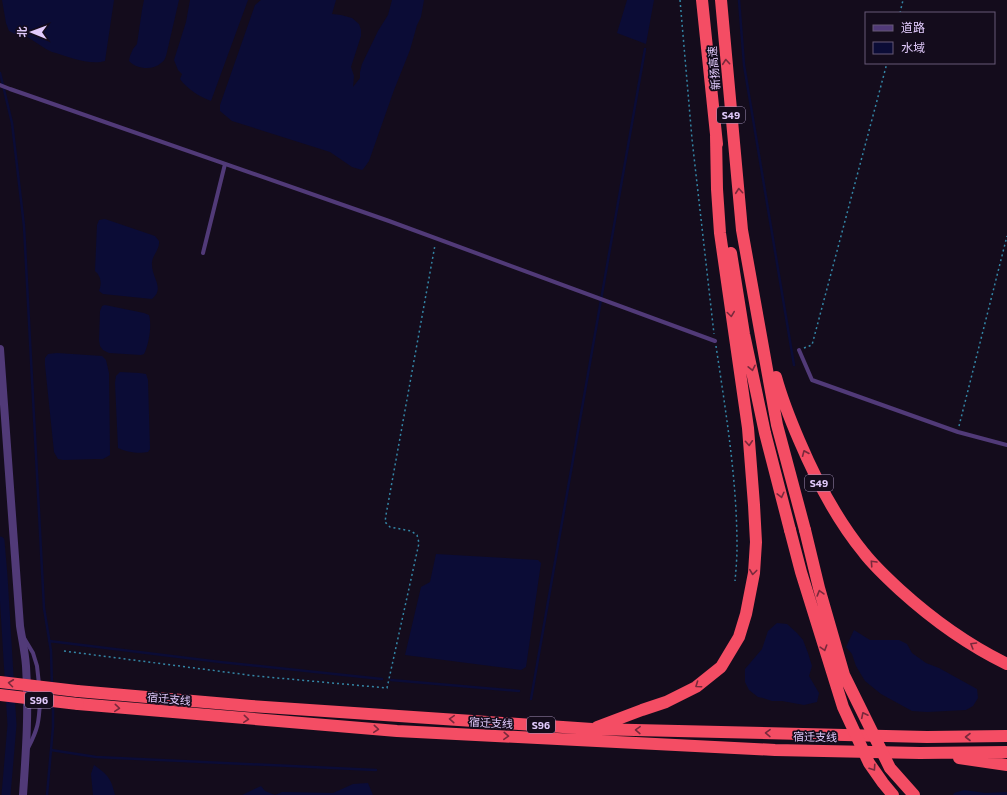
<svg xmlns="http://www.w3.org/2000/svg" width="1007" height="795" font-family="Commissioner,'Noto Sans SC',sans-serif">
	<rect width="100%" height="100%" fill="#140c1c"/>
	<path fill="#0b0c36" d="M 2,0 L 114,0 L 105,61 C 90,66 67,56 52,52 L 46,49 L 26,36 L 15,34 L 9,31 L 6,23 Z
		M 144,0 L 179,0 L 167,52 C 166,56 165,61 161,63 C 153,71 136,69 129,61 L 130,56 L 133,49 L 137,44 L 142,10 Z
		M 190,0 L 248,0 L 211,101 C 200,97 187,89 180,79 L 182,74 L 178,70 L 174,60 L 186,22 Z
		M 261,0 L 336,0 L 332,14 L 341,15 L 352,18 L 359,24 L 361,30 L 361,36 L 351,67 L 354,76 L 353,87 L 360,78 L 360,72 L 362,64 L 378,31 L 388,15 L 392,0 L 424,0 L 421,17 L 417,25 L 410,50 L 394,90 L 369,161 L 364,168 L 362,170 L 352,167 L 330,152 L 232,121 L 220,111 L 220,105 L 255,5 Z
		M 627,0 L 654,0 L 646,44 L 617,33 Z
		M 105,219 L 155,236 L 159,241 C 160,250 151,256 152,265 C 152,278 165,288 152,299 L 103,294 L 99,291 C 102,283 101,276 95,271 L 97,225 L 99,220 Z
		M 105,305 L 144,313 L 149,315 C 152,325 149,344 144,354 L 141,355 L 109,353 L 103,350 L 100,346 L 99,340 L 100,311 L 102,306 Z
		M 57,353 L 102,356 L 106,360 L 109,373 L 110,455 L 103,459 L 96,459 L 64,460 L 58,459 L 54,452 L 45,365 L 45,358 L 48,354 Z
		M 120,372 L 139,373 L 146,374 L 148,380 L 150,449 L 148,452 C 139,454 126,452 118,448 L 115,383 L 116,376 Z
		M 436,554 L 538,560 L 541,563 L 526,667 L 521,670 L 405,655 L 421,587 L 430,582 Z
		M 777,623 L 787,624 L 797,633 L 803,640 L 808,653 L 812,666 L 809,676 L 819,693 L 817,702 L 804,705 L 782,701 L 772,701 L 763,698 L 758,697 L 749,690 L 745,682 L 745,669 L 762,649 L 768,631 Z
		M 854,630 L 870,640 L 899,640 L 907,644 L 912,653 L 926,663 L 939,668 L 977,689 L 978,698 L 973,706 L 966,710 L 927,712 L 912,711 L 881,694 L 865,681 L 856,666 L 852,654 L 846,647 Z
		M 94,765 C 108,775 111,778 115,795 L 93,795 L 91,774 Z
		M 368,783 L 373,795 L 242,795 L 261,786 L 265,791 L 275,795 L 282,792 L 333,793 L 353,784 Z
		M 964,790 L 985,793 L 1007,792 L 1007,795 L 953,795 L 954,793 Z"/>
	<g fill="none" stroke-linecap="round" stroke-linejoin="round">
		<path stroke="#0b0c36" stroke-width="2.5" d="M 739,0 L 744,65 L 794,365
			M 0,73 L 12,123 L 24,226 L 44,608 L 51,651 L 52,685
			M 49,641 L 220,662 L 382,679
			M 391,680 L 519,691
			M 531,699 L 645,49
			M 51,750 L 96,757 L 376,770
			M 47,795 L 53,727 L 53,704"/>
		<path stroke="#0b0c36" stroke-width="9" d="M 0,541 L 3,576 L 12,725 L 6,795"/>
		<path stroke="#3486a6" stroke-width="1.5" stroke-dasharray="2 3" stroke-linecap="butt" d="M 680,0 L 692,139 L 714,334
			M 900,13 L 903,0
			M 716,346 C 726,413 737,480 737,547 C 737,558 736,570 735,581
			M 804,348 L 812,345 L 887,63
			M 959,426 L 1007,236
			M 64,651 L 256,676 L 387,688 L 419,543 L 417,535 L 411,531 L 390,527 L 385,522 L 386,515 L 435,245"/>
		<path stroke="#513a78" stroke-width="4" d="M 0,85 L 10,89 L 389,221 L 715,341
			M 203,253 L 225,164
			M 799,350 L 812,380 L 958,432 L 1007,445
			M 24,638 L 33,653 L 37,666 L 39,684
			M 28,748 C 38,729 39,722 40,701"/>
		<path stroke="#513a78" stroke-width="8" d="M 0,349 L 20,626 C 22,639 25,652 26,666 C 29,709 26,752 23,795"/>
		<path stroke="#f44d64" stroke-width="12" d="M 702,0 L 717,144
			M 721,0 L 742,230 L 777,425 L 805,530
			M 731,253 L 744,334 L 765,433 L 790,530
			M 776,377 C 782,399 790,419 799,440 C 816,480 836,519 864,553 C 874,566 887,578 900,590 C 932,619 968,645 1007,664
			M 77,691 L 251,706 L 592,729 L 927,737 L 1007,736
			M 78,704 L 397,731 L 775,750 L 920,753 L 1007,752
			M 597,727 L 642,710 L 666,702 L 696,687 L 721,667 L 739,637 L 746,614 L 754,573 L 756,542 L 754,505 L 748,428 L 720,233 L 717,189 L 716,136
			M 959,758 L 1007,765"/>
		<path stroke="#f44d64" stroke-width="12" d="M 790,530 L 801,572 L 843,707 L 869,763 L 883,783 L 893,795
			M 805,530 L 819,588 L 844,675 L 890,768 L 914,795
			M 0,682 L 77,691
			M 0,695 L 78,704"/>
	</g>
	<defs><path id="oneway-chevron" d="M-2-3.5L2.5 0L-2 3.5" fill="none" stroke-width="1.6" stroke-linecap="round" stroke-linejoin="round"/></defs>
	<g stroke="#79293c">
		<use href="#oneway-chevron" transform="translate(726 62) rotate(-95)"/>
		<use href="#oneway-chevron" transform="translate(739 191) rotate(-95)"/>
		<use href="#oneway-chevron" transform="translate(731 314) rotate(82)"/>
		<use href="#oneway-chevron" transform="translate(752 368) rotate(78)"/>
		<use href="#oneway-chevron" transform="translate(749 443) rotate(86)"/>
		<use href="#oneway-chevron" transform="translate(805 453) rotate(-113)"/>
		<use href="#oneway-chevron" transform="translate(781 495) rotate(76)"/>
		<use href="#oneway-chevron" transform="translate(873 563) rotate(-133)"/>
		<use href="#oneway-chevron" transform="translate(753 572) rotate(97)"/>
		<use href="#oneway-chevron" transform="translate(820 593) rotate(-106)"/>
		<use href="#oneway-chevron" transform="translate(973 645) rotate(-149)"/>
		<use href="#oneway-chevron" transform="translate(824 648) rotate(73)"/>
		<use href="#oneway-chevron" transform="translate(11 683) rotate(-173)"/>
		<use href="#oneway-chevron" transform="translate(698 685) rotate(145)"/>
		<use href="#oneway-chevron" transform="translate(117 708) rotate(5)"/>
		<use href="#oneway-chevron" transform="translate(864 715) rotate(-116)"/>
		<use href="#oneway-chevron" transform="translate(246 719) rotate(5)"/>
		<use href="#oneway-chevron" transform="translate(452 719) rotate(-176)"/>
		<use href="#oneway-chevron" transform="translate(376 729) rotate(5)"/>
		<use href="#oneway-chevron" transform="translate(638 730) rotate(-178)"/>
		<use href="#oneway-chevron" transform="translate(768 733) rotate(-179)"/>
		<use href="#oneway-chevron" transform="translate(506 736) rotate(3)"/>
		<use href="#oneway-chevron" transform="translate(968 737) rotate(180)"/>
		<use href="#oneway-chevron" transform="translate(873 768) rotate(56)"/>
	</g>
	<g text-anchor="middle" stroke-width="3.5" stroke-linejoin="round" paint-order="stroke">
		<g fill="#140c1c" stroke="#a491b9" stroke-width="1">
			<rect x="717" y="107" width="28" height="16" rx="3"/>
			<rect x="805" y="475" width="28" height="16" rx="3"/>
			<rect x="25" y="692" width="28" height="16" rx="3"/>
			<rect x="527" y="717" width="28" height="16" rx="3"/>
		</g>
		<g font-size="10" font-weight="bold" fill="#e1cafc">
			<text x="731" y="119">S49</text>
			<text x="819" y="487">S49</text>
			<text x="39" y="704">S96</text>
			<text x="541" y="729">S96</text>
		</g>
		<g font-size="11" fill="#e1cafc" stroke="#140c1c">
			<text transform="translate(714 68) rotate(-95)" y="4">新扬高速</text>
			<text transform="translate(169 699) rotate(5)" y="4">宿迁支线</text>
			<text transform="translate(491 723) rotate(3)" y="4">宿迁支线</text>
			<text transform="translate(815 737) rotate(1)" y="4">宿迁支线</text>
		</g>
	</g>
	<rect x="865" y="12" width="130" height="52" fill="#140c1c" stroke="#665876"/>
	<rect x="873" y="25" width="20" height="6" fill="#513a78" stroke="#665876"/>
	<text x="901" y="32" font-size="12" fill="#e1cafc">道路</text>
	<rect x="873" y="42" width="20" height="12" fill="#0b0c36" stroke="#665876"/>
	<text x="901" y="52" font-size="12" fill="#e1cafc">水域</text>
	<g transform="translate(32 32) rotate(271)" stroke="#140c1c" stroke-width="3" paint-order="stroke">
	<path d="M0-3L7 15L0 10L-7 15Z" fill="#e1cafc"/>
	<text y="-6" font-size="11" font-weight="bold" text-anchor="middle" fill="#e1cafc">北</text>
	</g>
</svg>
